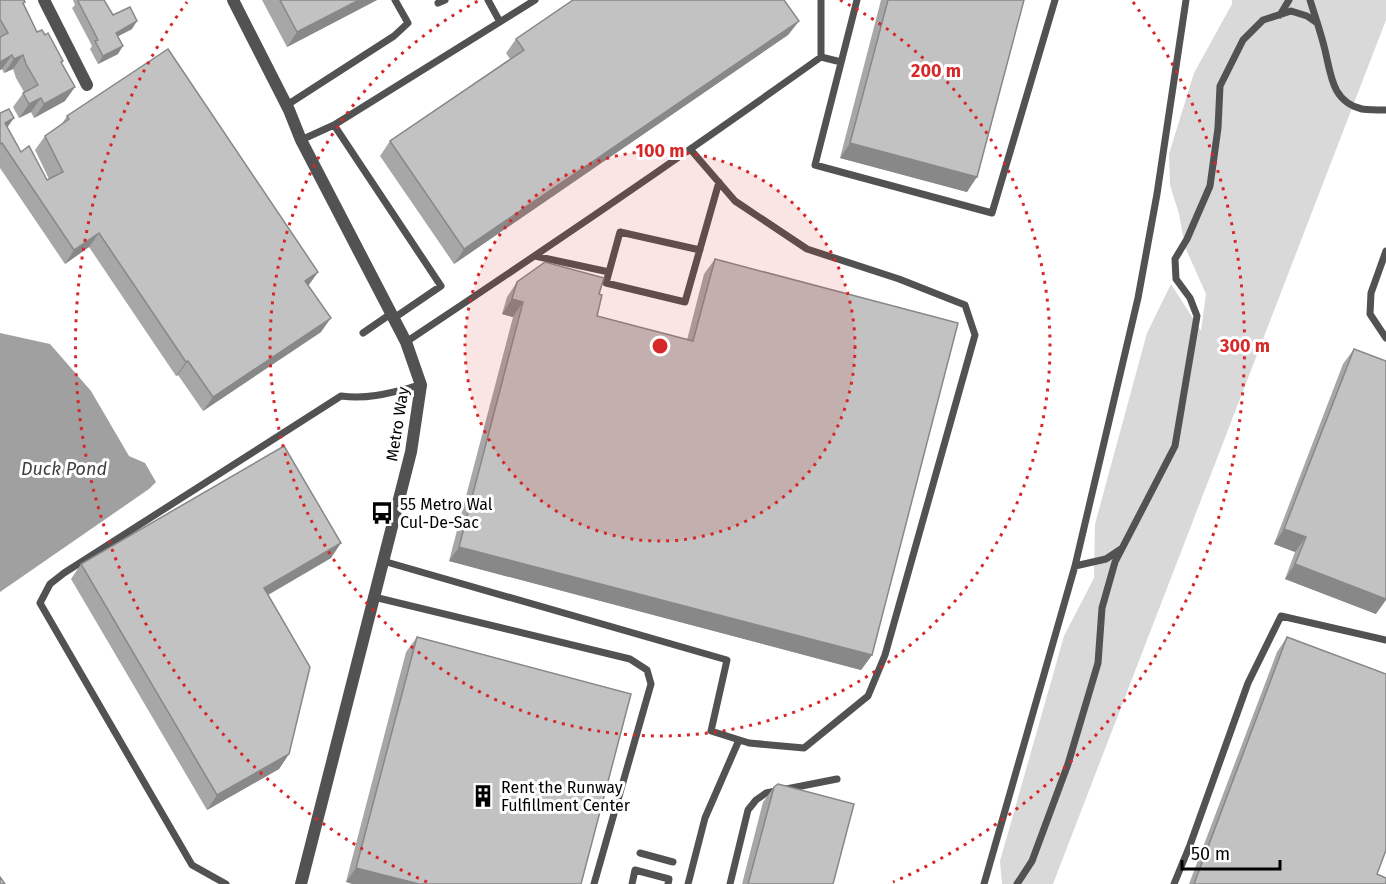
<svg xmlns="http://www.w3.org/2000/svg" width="1386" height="884" font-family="'Fira Sans',sans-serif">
	<rect width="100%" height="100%" fill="#fff"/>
	<path fill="#d9d9d9" d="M 1232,0 L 1386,0 L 1386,20 L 1053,884 L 1002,884 L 1000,861 L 1064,636 L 1094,578 L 1095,524 L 1147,333 L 1171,284 L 1201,331 L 1206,294 L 1185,247 L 1179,214 L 1170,185 L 1169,154 L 1194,73 L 1232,4 Z"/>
	<path fill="#a0a0a0" d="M 0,333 L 50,344 L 91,391 L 129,456 L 145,463 L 156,482 L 149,489 L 0,592 Z"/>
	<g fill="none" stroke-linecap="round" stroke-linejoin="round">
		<path stroke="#525252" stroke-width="7" d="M 488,0 L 500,22
			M 857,0 L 815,165 L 992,213 L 1055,0
			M 1310,0 C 1315,16 1321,33 1325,50 C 1331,75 1332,102 1362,109 C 1370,110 1378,110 1386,110
			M 438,3 L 445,0
			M 1280,15 L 1289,0
			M 821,57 L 841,62
			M 287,105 L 394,36 L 408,23 L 395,0
			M 334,125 L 535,0
			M 301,140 L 334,125 L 441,286 L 394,318
			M 700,250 L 620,232 L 606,283 L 685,302 L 719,182
			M 1386,251 L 1371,293 L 1370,314 L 1386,338
			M 535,256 L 609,272
			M 363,333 L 392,313
			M 406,342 C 546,249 685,154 821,57 L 821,0
			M 383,561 L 727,660 L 711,731 L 749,743 L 804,748 L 868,696 L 885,655 L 975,335 L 965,305 L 899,279 L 807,249 L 735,201 L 691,150
			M 1075,566 L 1106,559 L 1121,549
			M 374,597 L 630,659 L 647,670 L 651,684 L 594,884
			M 640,853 L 673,862
			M 226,884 L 192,865 L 40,603 L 50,584 L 64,573 L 341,396 C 370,400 393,392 421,385
			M 632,884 L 635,870 L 669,879 L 668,884
			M 688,884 L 705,818 L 739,740
			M 730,884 L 748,810 L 756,800 L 766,793 L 837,779
			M 984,884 L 1075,566 L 1138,298 L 1157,194 L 1186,0
			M 1017,884 L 1032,861 L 1068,764 L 1098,663 L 1102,608 L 1115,562 L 1175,446 L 1197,316 L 1190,298 L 1176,279 L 1175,259 L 1187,239 L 1210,186 L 1218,128 L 1220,86 L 1243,40 L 1263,20 L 1291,11 L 1307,16 L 1317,23
			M 1174,884 L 1190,845 L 1248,683 L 1281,616 L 1386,640"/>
		<path stroke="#525252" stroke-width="12" d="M 44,0 L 87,85
			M 233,0 L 289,110 L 301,140 L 406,342 L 421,385 L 411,452 L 301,884"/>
	</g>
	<path fill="#a7a7a7" d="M 0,0 L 24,4 L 37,32 L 63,61 L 62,63 L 65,101 L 34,118 L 31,112 L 19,118 L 13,107 L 24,92 L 16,78 L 13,69 L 4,73 L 2,69 L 0,70 Z
		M 73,0 L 104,0 L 113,15 L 132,29 L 118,36 L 118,54 L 98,64 L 90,49 L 92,46 L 89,40 L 72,8 L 75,5 Z
		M 262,0 L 377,0 L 287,47 Z
		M 881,0 L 1024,0 L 967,192 L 840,158 Z
		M 799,21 L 788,35 L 454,264 L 380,156 L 390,141 L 510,59 L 506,53 L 516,39 Z
		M 0,113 L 21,152 L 47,180 L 49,179 L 35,150 L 45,136 L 61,125 L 67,116 L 318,272 L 308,286 L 321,332 L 203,411 L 178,375 L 176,376 L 89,247 L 65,264 L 0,168 Z
		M 715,259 L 872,655 L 861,670 L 449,561 L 513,317 L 502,314 L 507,297 L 517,282 L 599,294 L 597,316 L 687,340 L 704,274 Z
		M 1354,349 L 1376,614 L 1285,579 L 1295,552 L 1274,544 L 1343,364 Z
		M 331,558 L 268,595 L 289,754 L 279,769 L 207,810 L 71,579 L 81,564 Z
		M 417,637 L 581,884 L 346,882 L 406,652 Z
		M 1287,637 L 1377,874 L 1386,884 L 1189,884 L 1277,652 Z
		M 774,787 L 833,884 L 742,884 L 763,802 Z"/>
	<path fill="#888" d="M 359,0 L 377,0 L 287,47 L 297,32 Z
		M 137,21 L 132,29 L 111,40 L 116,33 Z
		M 799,21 L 788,35 L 454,264 L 464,249 Z
		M 123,46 L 118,54 L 98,64 L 103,56 Z
		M 12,55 L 2,69 L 0,70 L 0,62 Z
		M 23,55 L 13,69 L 4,73 L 14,59 Z
		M 75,87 L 65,101 L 34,118 L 44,104 Z
		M 41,98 L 31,112 L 19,118 L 29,104 Z
		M 14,118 L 4,132 L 5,123 Z
		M 850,143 L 977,177 L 967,192 L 840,158 Z
		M 99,233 L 89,247 L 65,264 L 74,250 Z
		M 318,272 L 308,286 L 305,281 Z
		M 512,299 L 523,302 L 513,317 L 502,314 Z
		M 331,318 L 321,332 L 203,411 L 213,397 Z
		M 188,361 L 178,375 L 176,376 L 186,362 Z
		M 1284,529 L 1306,537 L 1295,552 L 1274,544 Z
		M 341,543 L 331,558 L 254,603 L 264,588 Z
		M 459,547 L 872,655 L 861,670 L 449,561 Z
		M 1295,564 L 1386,599 L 1386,600 L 1376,614 L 1285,579 Z
		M 289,754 L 279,769 L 207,810 L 217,795 Z
		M 356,868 L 419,884 L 352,884 L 346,882 Z"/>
	<path fill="#c2c2c2" stroke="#888" stroke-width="1.5" d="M 0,0 L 24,0 L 25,2 L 23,3 L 37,32 L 42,30 L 45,35 L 48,33 L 63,61 L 61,62 L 75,87 L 44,104 L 41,98 L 29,104 L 23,93 L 38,85 L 26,64 L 23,55 L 14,59 L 12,55 L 0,62 L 0,37 L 8,33 L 0,19 Z
		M 79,0 L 104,0 L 113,15 L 130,7 L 137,21 L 116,33 L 123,46 L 103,56 L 95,41 L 98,40 L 94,32 L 78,1 Z
		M 280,0 L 359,0 L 297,32 Z
		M 573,0 L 784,0 L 799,21 L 464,249 L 390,141 L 524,50 L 516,39 Z
		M 888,0 L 1024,0 L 977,177 L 850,143 Z
		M 168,49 L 318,272 L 305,281 L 331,318 L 213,397 L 188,361 L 186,362 L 99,233 L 74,250 L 2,143 L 0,144 L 0,113 L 9,109 L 14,118 L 5,123 L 21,152 L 29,146 L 47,180 L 63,172 L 45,136 L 69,119 L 67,116 Z
		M 715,259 L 958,323 L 872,655 L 459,547 L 523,302 L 512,299 L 517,282 L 545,262 L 604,278 L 599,294 L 602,295 L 597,316 L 693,341 Z
		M 1354,349 L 1386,361 L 1386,599 L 1295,564 L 1306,537 L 1284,529 Z
		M 284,446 L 341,543 L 264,588 L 310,667 L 289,754 L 217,795 L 81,564 Z
		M 417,637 L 631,694 L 581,884 L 419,884 L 356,868 Z
		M 1287,637 L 1386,674 L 1386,850 L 1377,874 L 1386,878 L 1386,884 L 1194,884 Z
		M 778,784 L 854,804 L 833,884 L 748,884 L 774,787 Z
		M 0,877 L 5,884 L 0,884 Z"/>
	<circle cx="660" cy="346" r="195" fill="#d62828" fill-opacity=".12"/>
	<g fill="none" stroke="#d62828" stroke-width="3" stroke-dasharray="3 6">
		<circle cx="660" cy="346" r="195"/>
		<path d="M840 0A390 390 0 1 1 480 0"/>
		<path d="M427 882A585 585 0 0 1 187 2M1133 2A585 585 0 0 1 893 882"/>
	</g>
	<defs>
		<g id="bus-bare" transform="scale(1.8)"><path d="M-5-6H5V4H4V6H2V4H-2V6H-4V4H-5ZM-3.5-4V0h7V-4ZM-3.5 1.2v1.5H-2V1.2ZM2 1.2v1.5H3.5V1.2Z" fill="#000" stroke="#fff" stroke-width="2.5" paint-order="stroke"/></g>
		<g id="building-bare" transform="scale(1.8)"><path d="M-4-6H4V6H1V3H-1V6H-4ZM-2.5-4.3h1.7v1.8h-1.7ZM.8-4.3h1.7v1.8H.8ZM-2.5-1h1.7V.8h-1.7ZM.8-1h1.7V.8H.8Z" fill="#000" stroke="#fff" stroke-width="2.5" paint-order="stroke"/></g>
	</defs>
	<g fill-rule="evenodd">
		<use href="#bus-bare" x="382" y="513"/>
		<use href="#building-bare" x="483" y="796"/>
	</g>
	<g text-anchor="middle" stroke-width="6" stroke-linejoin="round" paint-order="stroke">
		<g font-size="16" fill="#000" stroke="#fff">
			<text transform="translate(397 424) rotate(-81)" y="6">Metro Way</text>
		</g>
		<g font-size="16" fill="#000" stroke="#fff" text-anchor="start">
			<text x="400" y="510">55 Metro Wal<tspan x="400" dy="18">Cul-De-Sac</tspan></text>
			<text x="501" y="793">Rent the Runway<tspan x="501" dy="18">Fulfillment Center</tspan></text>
		</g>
		<g font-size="18" font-style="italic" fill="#414141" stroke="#fff">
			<text x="64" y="475">Duck Pond</text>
		</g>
	</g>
	<circle cx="660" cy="346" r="9" fill="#d62828" stroke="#fff" stroke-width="3"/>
	<g font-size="18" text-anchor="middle" font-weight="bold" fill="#d62828" stroke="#fff" stroke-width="6" stroke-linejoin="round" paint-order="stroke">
		<text x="936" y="77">200 m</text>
		<text x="660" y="157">100 m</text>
		<text x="1245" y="352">300 m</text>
	</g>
	<path d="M1182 860v9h98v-9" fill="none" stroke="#000000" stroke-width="3"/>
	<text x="1191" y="860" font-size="18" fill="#000000" stroke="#ffffff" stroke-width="4.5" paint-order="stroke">50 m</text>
</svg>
